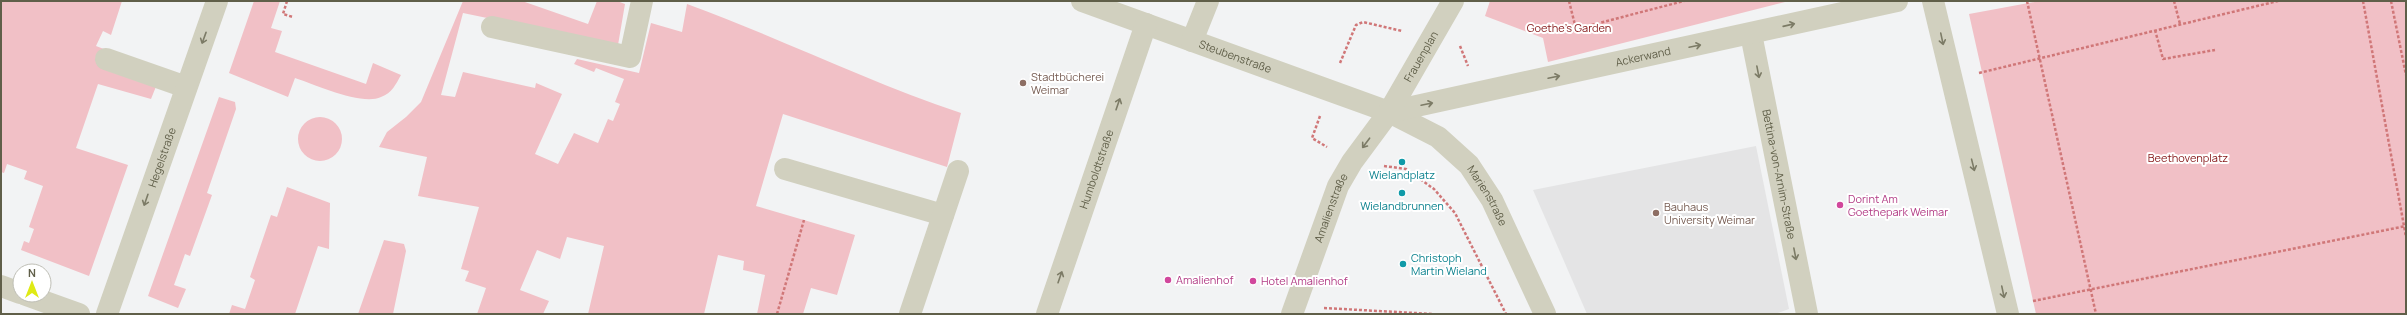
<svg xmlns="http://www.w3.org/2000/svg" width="2407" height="315" font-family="Manrope,sans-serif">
	<rect width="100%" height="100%" fill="#f2f3f4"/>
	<path fill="#e4e4e5" d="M 1756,146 L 1789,309 L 1775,314 L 1587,314 L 1533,190 Z"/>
	<path fill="#f1c0c6" d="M 1,1 L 122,1 L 111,35 L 103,31 L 96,46 L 109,51 L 157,84 L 151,99 L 98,84 L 76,148 L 128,165 L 89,276 L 21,250 L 24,241 L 29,243 L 34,229 L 29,227 L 43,186 L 24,179 L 27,171 L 7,164 L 4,173 L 1,172 Z
		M 254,1 L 280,1 L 271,28 L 282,31 L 275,52 L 366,84 L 373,63 L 401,75 C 396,84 392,93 381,97 C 362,106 316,85 295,78 L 288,97 L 229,73 Z
		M 463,1 L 522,1 L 588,24 L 597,1 L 617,1 L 625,4 L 618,45 L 463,13 L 441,95 L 455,97 L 463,72 L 535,88 L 536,83 L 562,94 L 535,154 L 558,164 L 574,133 L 598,143 L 608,119 L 613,121 L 620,104 L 615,102 L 624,79 L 596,68 L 594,72 L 574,64 L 577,59 L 639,73 L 651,23 L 682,32 L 687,4 C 780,38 868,82 961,113 L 947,167 L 783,114 L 756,206 L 855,235 L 837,295 L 811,288 L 803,314 L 757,314 L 765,275 L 743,270 L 744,261 L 718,255 L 704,314 L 588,314 L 604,246 L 567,237 L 560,259 L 537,250 L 520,290 L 549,301 L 543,314 L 477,314 L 486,288 L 465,281 L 469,271 L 461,269 L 479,207 L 418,196 L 427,157 L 379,147 L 387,132 L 406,117 L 421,102 Z
		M 1490,1 L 1789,1 L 1548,62 L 1543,38 L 1485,16 Z
		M 2040,1 L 2406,1 L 2406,314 L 2036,314 L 1969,14 Z
		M 219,97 L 235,102 L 236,109 L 207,193 L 212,195 L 190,256 L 185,254 L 174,285 L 186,289 L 178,308 L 148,296 Z
		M298 139a22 22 0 1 1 44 0a22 22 0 1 1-44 0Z
		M 287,187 L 330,203 L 329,249 L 318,246 L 295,314 L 229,314 L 232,305 L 245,309 L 255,280 L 250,277 L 271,215 L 277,217 Z
		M 384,240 L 404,244 L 406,251 L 393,314 L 358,314 Z"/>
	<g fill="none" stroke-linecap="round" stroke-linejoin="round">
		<path stroke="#d07778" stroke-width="2.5" stroke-dasharray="3 2" stroke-linecap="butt" d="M 287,1 L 283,14 L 293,17
			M 1569,1 L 1576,29 L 1684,1
			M 2027,1 L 2096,314
			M 2174,1 L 2180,24
			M 2363,1 L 2406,237
			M 2391,1 L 2406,75
			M 2155,30 L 2163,59 L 2215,50
			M 1460,46 L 1468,66
			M 1340,63 L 1356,25 L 1363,22 L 1402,31
			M 1979,73 L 2278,1
			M 1320,116 L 1312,138 L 1327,147
			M 1384,166 L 1406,169 L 1434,189 L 1455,213 L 1506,314
			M 2033,301 L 2406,226
			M 1324,308 L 1433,314
			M 777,314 L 804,220"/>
		<g stroke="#d1d0bf" stroke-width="22">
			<path id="s1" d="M 1082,1 L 1389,112 L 1438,137 L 1469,165 L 1492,200 L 1545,314"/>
			<path d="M 1933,1 L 2008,314"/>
			<path d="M 492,27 L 630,57 L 642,1"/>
			<path id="s2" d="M 1751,34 L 1807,314"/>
			<path d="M 1192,41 L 1208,1"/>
			<path d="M 106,59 L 186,87"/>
			<path id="s3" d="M 1389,112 L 1897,1"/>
			<path d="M 785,169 L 943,215"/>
			<path d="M 1,286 L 20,293"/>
			<path d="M 26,295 L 79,314"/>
			<path id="s4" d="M 107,314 L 217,1"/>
			<path d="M 910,314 L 958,171"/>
			<path id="s5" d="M 1047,314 L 1146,24"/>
			<path id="s6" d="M 1292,314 L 1338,186 L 1352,162 L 1389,112 L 1453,1"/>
		</g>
	</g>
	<defs><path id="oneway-shaft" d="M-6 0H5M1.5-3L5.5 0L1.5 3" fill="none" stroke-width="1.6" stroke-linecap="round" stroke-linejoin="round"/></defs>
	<g stroke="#7c7b66">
		<use href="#oneway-shaft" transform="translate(1789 25) rotate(-13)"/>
		<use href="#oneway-shaft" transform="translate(204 38) rotate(110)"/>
		<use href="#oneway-shaft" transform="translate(1942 39) rotate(78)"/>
		<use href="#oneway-shaft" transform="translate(1695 46) rotate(-12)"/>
		<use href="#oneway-shaft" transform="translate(1758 72) rotate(79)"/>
		<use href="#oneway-shaft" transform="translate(1554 77) rotate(-12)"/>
		<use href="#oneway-shaft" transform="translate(1118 104) rotate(-71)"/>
		<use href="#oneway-shaft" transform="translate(1427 104) rotate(-12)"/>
		<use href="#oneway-shaft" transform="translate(1366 143) rotate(127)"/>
		<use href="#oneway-shaft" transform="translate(1973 165) rotate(76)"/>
		<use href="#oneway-shaft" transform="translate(146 200) rotate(109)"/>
		<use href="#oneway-shaft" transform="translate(1795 254) rotate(79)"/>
		<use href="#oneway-shaft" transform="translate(1060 277) rotate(-71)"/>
		<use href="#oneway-shaft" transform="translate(2003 292) rotate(78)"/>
	</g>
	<g fill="#8d6e63" stroke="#fff" stroke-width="1.5">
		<circle cx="1023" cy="83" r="4"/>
		<circle cx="1656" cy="213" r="4"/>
	</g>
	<g fill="#0f9aa8" stroke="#fff" stroke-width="1.5">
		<circle cx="1402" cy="162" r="4"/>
		<circle cx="1402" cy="193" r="4"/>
		<circle cx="1403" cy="264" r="4"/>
	</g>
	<g fill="#d1479c" stroke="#fff" stroke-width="1.5">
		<circle cx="1840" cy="205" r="4"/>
		<circle cx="1168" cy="280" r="4"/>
		<circle cx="1253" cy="281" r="4"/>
	</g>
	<g text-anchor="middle" stroke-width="4" stroke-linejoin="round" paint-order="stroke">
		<g font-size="11" fill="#851617" stroke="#fff">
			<text x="1569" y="32">Goethe's Garden</text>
			<text x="2188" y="162">Beethovenplatz</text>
		</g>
		<g font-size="11" fill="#605f49" stroke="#fff">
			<text dy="4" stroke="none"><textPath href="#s1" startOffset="163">Steubenstraße</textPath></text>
			<text dy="4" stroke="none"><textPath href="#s6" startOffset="290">Frauenplan</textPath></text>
			<text dy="4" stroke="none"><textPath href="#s3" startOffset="260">Ackerwand</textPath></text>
			<text dy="4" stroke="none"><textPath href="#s4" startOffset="166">Hegelstraße</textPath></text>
			<text dy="4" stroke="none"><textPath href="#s5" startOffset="153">Humboldtstraße</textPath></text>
			<text dy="4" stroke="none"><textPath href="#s2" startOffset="143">Bettina-von-Arnim-Straße</textPath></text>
			<text dy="4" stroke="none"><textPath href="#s1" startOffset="459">Marienstraße</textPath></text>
			<text dy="4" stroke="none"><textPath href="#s6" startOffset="113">Amalienstraße</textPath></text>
		</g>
		<g font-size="11" fill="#785e54" stroke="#fff" text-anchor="start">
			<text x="1031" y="81">Stadtbücherei<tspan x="1031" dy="13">Weimar</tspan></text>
			<text x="1664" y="211">Bauhaus<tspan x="1664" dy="13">University Weimar</tspan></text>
		</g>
		<g font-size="11" fill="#0d838f" stroke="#fff">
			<text x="1402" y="179">Wielandplatz</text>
			<text x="1402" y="210">Wielandbrunnen</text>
			<text x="1411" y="262" text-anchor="start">Christoph<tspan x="1411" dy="13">Martin Wieland</tspan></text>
		</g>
		<g font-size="11" fill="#b23c85" stroke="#fff" text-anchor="start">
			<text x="1848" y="203">Dorint Am<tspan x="1848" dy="13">Goethepark Weimar</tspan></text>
			<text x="1176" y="284">Amalienhof</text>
			<text x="1261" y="285">Hotel Amalienhof</text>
		</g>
	</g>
	<rect width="2407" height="315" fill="none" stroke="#605f49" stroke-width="4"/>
	<g transform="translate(32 283)"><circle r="19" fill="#ffffff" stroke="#bfbfb6"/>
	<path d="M0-3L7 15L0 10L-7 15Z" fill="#dfea15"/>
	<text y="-6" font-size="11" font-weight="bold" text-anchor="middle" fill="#605f49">N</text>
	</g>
</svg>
